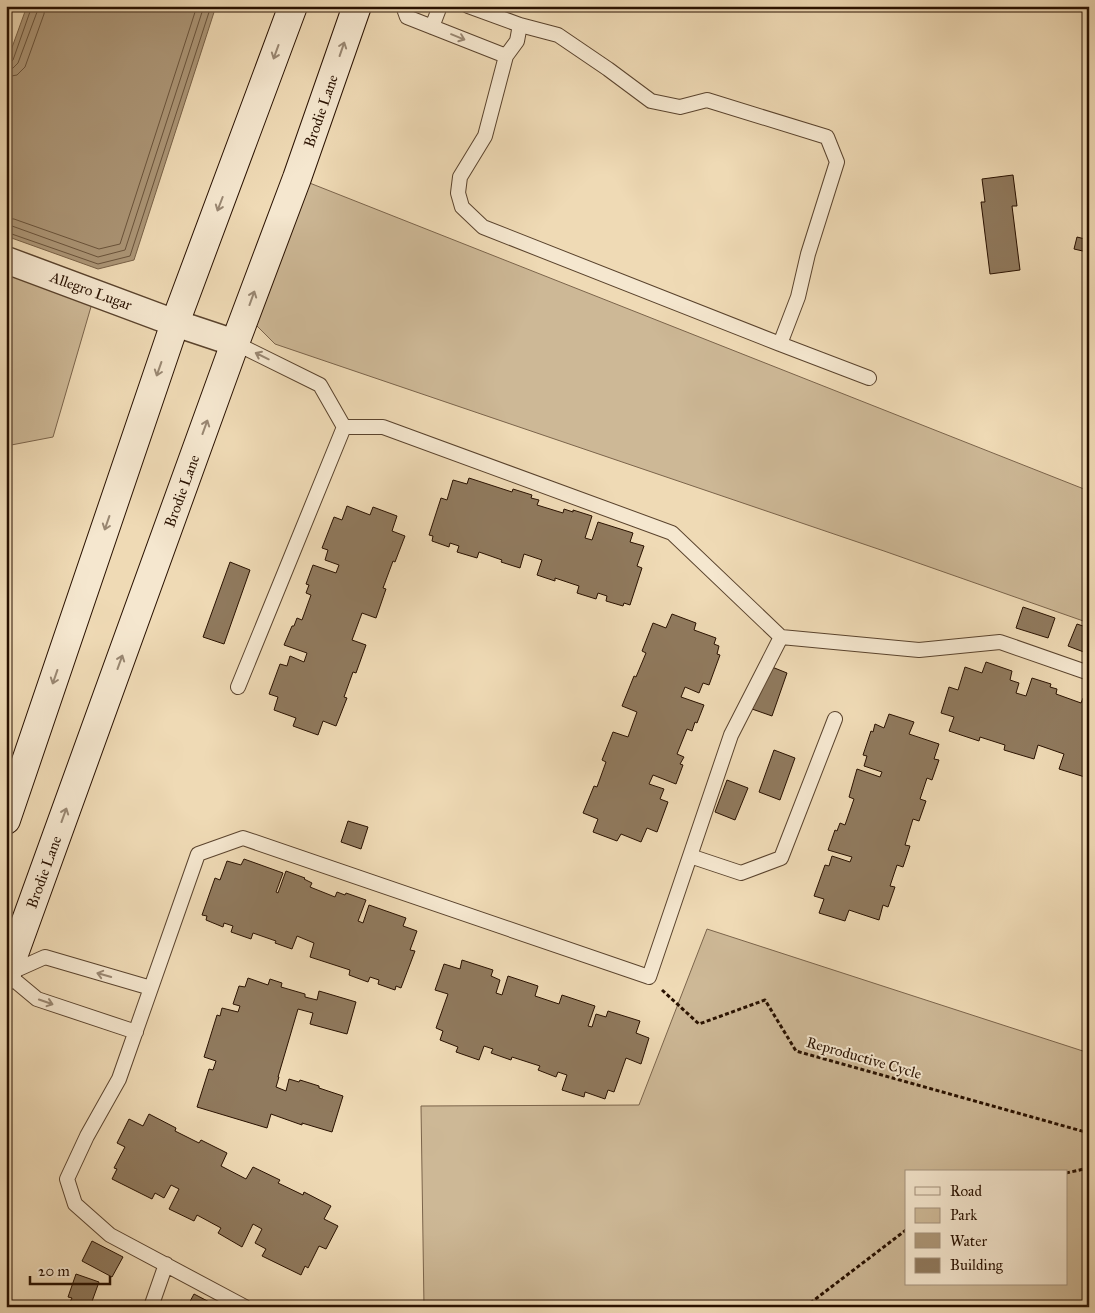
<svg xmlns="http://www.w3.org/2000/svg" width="1095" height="1313" font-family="'IM FELL Great Primer',serif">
	<rect width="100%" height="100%" fill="#efdab5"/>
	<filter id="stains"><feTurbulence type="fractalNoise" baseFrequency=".004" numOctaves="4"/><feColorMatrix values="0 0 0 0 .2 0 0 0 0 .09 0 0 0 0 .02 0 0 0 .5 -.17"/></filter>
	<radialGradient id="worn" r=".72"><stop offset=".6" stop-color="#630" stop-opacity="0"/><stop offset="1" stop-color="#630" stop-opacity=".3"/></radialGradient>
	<path fill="#cdb896" stroke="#7b644b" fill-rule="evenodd" d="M 297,178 L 1089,491 L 1089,623 L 884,551 L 275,344 L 246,315 Z
		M 6,262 L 95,293 L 53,437 L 6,446 Z
		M 707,929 L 1089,1053 L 1089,1307 L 424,1307 L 421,1106 L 639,1105 ZM 906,1172 L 1066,1172 L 1066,1284 L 906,1284 Z"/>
	<path fill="#ac9677" stroke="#786147" d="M 27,6 L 216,6 L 134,260 L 98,269 L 6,236 L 6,64 Z"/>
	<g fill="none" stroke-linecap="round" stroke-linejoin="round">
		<path stroke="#6a543c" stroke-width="1" d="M 6,63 L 10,63 L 13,60 L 32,6
			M 6,70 L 13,68 L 18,63 L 37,12 L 38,6
			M 6,77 L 17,75 L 25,67 L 44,14 L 45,6
			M 6,218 L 14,219 L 99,249 L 120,244 L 197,6
			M 6,226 L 12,226 L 98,257 L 125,250 L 204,6
			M 6,232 L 98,264 L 130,256 L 211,6"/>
	</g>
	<path fill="#907a5e" stroke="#291100" d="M 1013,175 L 1017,206 L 1012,206 L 1020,270 L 990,274 L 981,202 L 985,202 L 982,179 Z
		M 1077,237 L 1089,240 L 1087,252 L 1074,249 Z
		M 469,478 L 512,492 L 513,489 L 532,495 L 531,498 L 539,500 L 537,505 L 563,513 L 564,509 L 573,512 L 573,510 L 592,516 L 585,538 L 592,540 L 598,522 L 633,533 L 630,542 L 644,546 L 637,566 L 642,568 L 630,605 L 624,603 L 623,606 L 606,601 L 607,596 L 598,593 L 596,599 L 577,593 L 579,586 L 555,578 L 555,581 L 537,575 L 542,560 L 524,554 L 520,568 L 501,562 L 502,560 L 479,552 L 477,558 L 457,552 L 459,546 L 450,543 L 449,547 L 432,541 L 433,536 L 429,535 L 441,498 L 447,500 L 453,480 L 467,484 Z
		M 347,506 L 370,515 L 373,507 L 397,516 L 392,531 L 405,536 L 395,562 L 393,561 L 383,588 L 386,589 L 376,618 L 362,613 L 352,640 L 366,645 L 356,673 L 353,672 L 344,697 L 347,698 L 336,726 L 323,721 L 318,735 L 293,726 L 296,718 L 274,710 L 278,697 L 269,694 L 280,664 L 287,666 L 290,656 L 304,662 L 307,653 L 284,645 L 292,626 L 294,626 L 297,618 L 302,620 L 311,595 L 306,593 L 309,585 L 306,584 L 313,565 L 336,573 L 339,565 L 325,560 L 328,550 L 322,548 L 334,517 L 342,520 Z
		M 230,562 L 250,570 L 224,644 L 203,637 Z
		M 1023,607 L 1055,618 L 1048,638 L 1016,628 Z
		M 672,614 L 696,623 L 694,630 L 716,638 L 714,644 L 719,646 L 717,654 L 720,655 L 709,685 L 703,683 L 699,693 L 685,687 L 681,697 L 704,705 L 697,723 L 695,722 L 692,731 L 687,729 L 677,754 L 684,757 L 680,764 L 683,765 L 676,784 L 653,775 L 649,784 L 664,789 L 660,799 L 668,802 L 657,832 L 647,828 L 641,842 L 621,834 L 617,841 L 593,832 L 598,819 L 583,813 L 594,786 L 597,787 L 606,762 L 602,760 L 613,732 L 628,737 L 637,712 L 622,706 L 634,676 L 636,677 L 646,653 L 642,651 L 653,623 L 666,628 Z
		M 1077,624 L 1089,628 L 1089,654 L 1068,646 Z
		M 986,662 L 1012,671 L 1010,680 L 1019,683 L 1016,693 L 1026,696 L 1032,678 L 1051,684 L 1050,687 L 1057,689 L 1056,694 L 1081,703 L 1083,698 L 1089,700 L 1088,778 L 1059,769 L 1064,754 L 1038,745 L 1034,759 L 1004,750 L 1005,745 L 980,737 L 979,741 L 949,731 L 954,717 L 941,713 L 949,687 L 958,690 L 965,667 L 982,673 Z
		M 767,665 L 787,673 L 772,716 L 752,709 Z
		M 889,714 L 914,722 L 909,734 L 939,744 L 934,759 L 939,760 L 932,780 L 927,778 L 920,799 L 926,801 L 919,821 L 913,819 L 905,845 L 910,846 L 903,867 L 897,865 L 890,886 L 895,887 L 888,907 L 883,905 L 879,920 L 849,910 L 845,921 L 819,913 L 824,899 L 814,896 L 825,865 L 829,866 L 832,856 L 850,862 L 852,857 L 828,850 L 835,830 L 837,831 L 840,823 L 845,825 L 854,799 L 849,797 L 857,769 L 880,777 L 882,772 L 864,766 L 867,756 L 863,755 L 871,731 L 873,732 L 875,724 L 884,728 Z
		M 774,750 L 795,758 L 780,800 L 759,792 Z
		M 727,780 L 748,788 L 735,820 L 715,812 Z
		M 348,821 L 368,827 L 361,849 L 341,842 Z
		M 244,859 L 283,873 L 276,892 L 278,893 L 286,871 L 305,878 L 304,879 L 312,883 L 310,887 L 335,897 L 337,892 L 345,895 L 346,893 L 366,900 L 358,921 L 363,923 L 369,905 L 406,918 L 403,926 L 417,931 L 410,950 L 415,951 L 401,988 L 396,986 L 395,990 L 378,984 L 379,980 L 370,977 L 368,982 L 349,975 L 350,970 L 310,957 L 314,943 L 297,936 L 292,949 L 275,943 L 276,941 L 253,933 L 251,939 L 231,932 L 233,926 L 224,923 L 223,927 L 206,920 L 207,916 L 202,915 L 215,878 L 220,880 L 227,861 L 241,865 Z
		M 462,960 L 493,970 L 491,976 L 500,980 L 496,993 L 502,995 L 508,976 L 538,986 L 535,996 L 559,1004 L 562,995 L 595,1006 L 588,1026 L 592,1027 L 596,1014 L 606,1017 L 608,1011 L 640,1021 L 636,1033 L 649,1038 L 641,1064 L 626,1058 L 614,1092 L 608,1090 L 605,1099 L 585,1092 L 584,1097 L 562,1090 L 567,1075 L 558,1072 L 556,1077 L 538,1070 L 540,1066 L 512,1057 L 511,1060 L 491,1053 L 493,1049 L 484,1046 L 479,1060 L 456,1052 L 458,1047 L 440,1040 L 443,1031 L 436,1028 L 448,994 L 435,990 L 444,964 L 460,969 Z
		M 248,978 L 268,985 L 270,979 L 282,983 L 281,987 L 305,994 L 305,997 L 317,1000 L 319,991 L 356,1002 L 347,1034 L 310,1024 L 313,1013 L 298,1009 L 278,1077 L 279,1077 L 276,1087 L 286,1091 L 289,1079 L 299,1082 L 300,1080 L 319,1086 L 319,1088 L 343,1096 L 332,1132 L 302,1123 L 302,1125 L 271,1114 L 267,1128 L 197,1107 L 209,1069 L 213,1070 L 216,1061 L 204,1057 L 217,1015 L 220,1016 L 222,1008 L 238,1012 L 240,1006 L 233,1004 L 239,986 L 245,987 Z
		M 149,1114 L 176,1128 L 175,1131 L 199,1143 L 201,1140 L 227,1153 L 221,1166 L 246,1179 L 253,1167 L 280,1180 L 278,1183 L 303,1195 L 304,1192 L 331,1206 L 324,1219 L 338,1226 L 326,1249 L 319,1246 L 308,1268 L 305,1266 L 301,1275 L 262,1256 L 266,1249 L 255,1243 L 262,1229 L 253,1224 L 242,1247 L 218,1233 L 221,1228 L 197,1215 L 194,1221 L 169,1209 L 179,1189 L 171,1185 L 164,1198 L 155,1193 L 152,1199 L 112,1179 L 117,1169 L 114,1168 L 125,1147 L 117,1143 L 129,1119 L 143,1126 Z
		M 92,1241 L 123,1257 L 112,1277 L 82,1261 Z
		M 76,1274 L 99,1282 L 90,1307 L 77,1307 L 69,1304 L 72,1298 L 68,1297 Z
		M 194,1294 L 219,1307 L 187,1307 Z"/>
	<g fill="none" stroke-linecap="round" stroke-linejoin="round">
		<g stroke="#5a432d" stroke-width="16">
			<path id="lane" d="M 403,6 L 407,17 L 506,56
				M 468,6 L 520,25 L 558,35 L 608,69 L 651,101 L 680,107 L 707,100 L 827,137 L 837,162 L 808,254 L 798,297 L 780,344 L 483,227 L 462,207 L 458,193 L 460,177 L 485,136 L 506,56 L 517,41 L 520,25
				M 432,27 L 440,6
				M 235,343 L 320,385 L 344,427 L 383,427 L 672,533 L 781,637 L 731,735 L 649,977 L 243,838 L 198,854 L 119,1079 L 87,1136 L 67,1179 L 75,1204 L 110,1235 L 245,1307
				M 780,344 L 869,378
				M 781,637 L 919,650 L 1000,642 L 1089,673
				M 238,687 L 344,427
				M 690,856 L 741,873 L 781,858 L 835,719
				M 136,1032 L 37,999 L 7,974 L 45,957 L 151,988
				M 151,1307 L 166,1264"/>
		</g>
		<g stroke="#5a432d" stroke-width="29">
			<path id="street" d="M 6,260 L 175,323 L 235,343"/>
		</g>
		<g stroke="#291100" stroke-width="30">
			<path id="secondary" d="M 6,820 L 175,323 L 293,6
				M 6,976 L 235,343 L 297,178 L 357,6"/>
		</g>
		<path stroke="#291100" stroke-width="3" stroke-dasharray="4 2.5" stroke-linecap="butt" d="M 662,990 L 699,1024 L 765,1000 L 796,1051 L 1089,1133
			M 1066,1173 L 1084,1169 L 1089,1163
			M 805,1307 L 906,1230"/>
		<use href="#lane" stroke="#f5e7cf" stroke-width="14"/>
		<use href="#street" stroke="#f5e7cf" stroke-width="26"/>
		<use href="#secondary" stroke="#f5e7cf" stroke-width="28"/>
	</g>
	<defs><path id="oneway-shaft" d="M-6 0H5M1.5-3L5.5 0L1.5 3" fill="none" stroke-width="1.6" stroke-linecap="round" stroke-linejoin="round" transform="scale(1.25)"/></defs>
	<g stroke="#998772">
		<use href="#oneway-shaft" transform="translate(458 37) rotate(22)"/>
		<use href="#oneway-shaft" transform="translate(342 49) rotate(-71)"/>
		<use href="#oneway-shaft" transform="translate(276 52) rotate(110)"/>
		<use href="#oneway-shaft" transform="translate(220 204) rotate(111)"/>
		<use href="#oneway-shaft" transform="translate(252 298) rotate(-70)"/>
		<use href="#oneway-shaft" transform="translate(262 356) rotate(-154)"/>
		<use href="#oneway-shaft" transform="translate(159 369) rotate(109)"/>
		<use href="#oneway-shaft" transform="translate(205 427) rotate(-70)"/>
		<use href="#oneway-shaft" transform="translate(107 523) rotate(109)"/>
		<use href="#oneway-shaft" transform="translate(120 662) rotate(-70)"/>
		<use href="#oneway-shaft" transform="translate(55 677) rotate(109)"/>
		<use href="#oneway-shaft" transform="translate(64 815) rotate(-70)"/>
		<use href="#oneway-shaft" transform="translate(104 975) rotate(-164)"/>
		<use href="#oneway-shaft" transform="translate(46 1002) rotate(19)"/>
	</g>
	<g text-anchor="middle" stroke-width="4" stroke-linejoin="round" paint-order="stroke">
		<g font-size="15" fill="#291100" stroke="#f5e7cf">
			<text transform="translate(321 111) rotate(-71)" y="5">Brodie Lane</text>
			<text transform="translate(91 291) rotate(20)" y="5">Allegro Lugar</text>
			<text transform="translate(182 491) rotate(-70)" y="5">Brodie Lane</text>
			<text transform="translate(44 872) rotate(-70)" y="5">Brodie Lane</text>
			<text transform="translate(864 1058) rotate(16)" y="5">Reproductive Cycle</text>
		</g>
	</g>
	<rect width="1095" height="1313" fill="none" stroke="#efdab5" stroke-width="25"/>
	<rect x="8" y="8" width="1080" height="1298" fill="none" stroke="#291100" stroke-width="2.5"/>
	<rect x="12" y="12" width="1070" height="1288" fill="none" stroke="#291100"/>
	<rect x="905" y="1170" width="162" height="115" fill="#f5e7cf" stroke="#a3917c"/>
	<rect x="915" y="1187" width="25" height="8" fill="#f5e7cf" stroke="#a3917c"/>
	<text x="950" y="1196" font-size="15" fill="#291100">Road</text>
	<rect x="915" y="1208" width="25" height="15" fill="#cdb896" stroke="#a3917c"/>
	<text x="950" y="1220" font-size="15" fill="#291100">Park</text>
	<rect x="915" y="1233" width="25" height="15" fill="#ac9677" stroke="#a3917c"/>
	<text x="950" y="1246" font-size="15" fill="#291100">Water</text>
	<rect x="915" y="1258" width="25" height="15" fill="#907a5e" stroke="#a3917c"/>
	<text x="950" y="1270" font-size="15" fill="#291100">Building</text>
	<path d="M30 1276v8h80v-8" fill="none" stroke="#291100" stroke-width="2.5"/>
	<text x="38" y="1276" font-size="15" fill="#291100" stroke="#f5e7cf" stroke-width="4" paint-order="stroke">20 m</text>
	<rect width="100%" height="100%" filter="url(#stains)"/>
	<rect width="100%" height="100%" fill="url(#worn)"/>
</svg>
